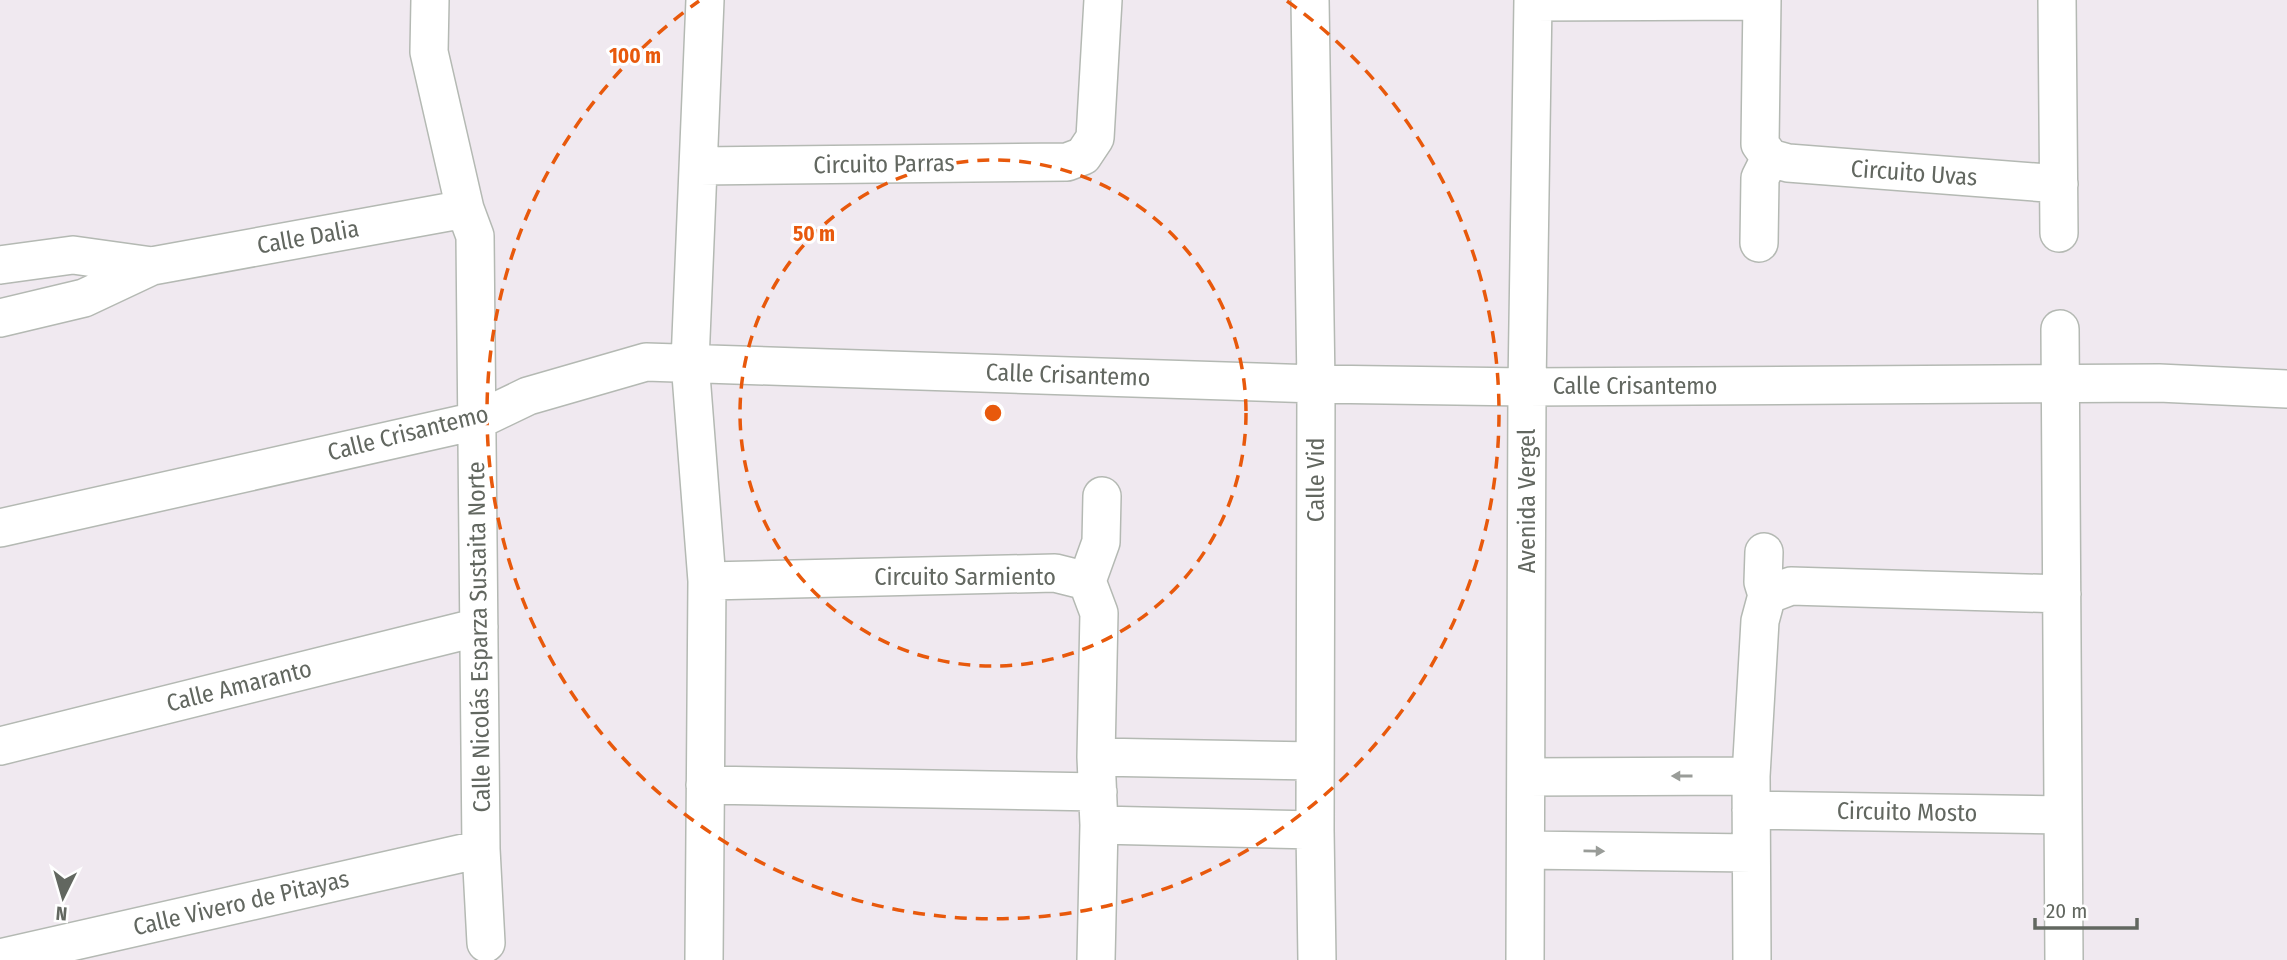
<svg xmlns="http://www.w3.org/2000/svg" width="2287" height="960" font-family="'Fira Sans Condensed',sans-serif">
	<rect width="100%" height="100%" fill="#f0e9f0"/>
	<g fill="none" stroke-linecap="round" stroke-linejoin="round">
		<g stroke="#b4b9b3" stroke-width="40">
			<path id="minor" d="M 430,0 L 429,52 L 465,209 L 475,236 L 481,849 L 486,943
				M 1310,0 L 1316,384 L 1315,830 L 1317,960
				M 1762,0 L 1760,144 L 1770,158 L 1788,163 L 2059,184
				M 2057,0 L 2059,233
				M 1533,2 L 1762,1
				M 700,166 L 1067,162 L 1083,156 L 1095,138 L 1103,0
				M 1759,243 L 1760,178 L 1770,158
				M 0,265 L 73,255 L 152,266
				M 0,318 L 84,298 L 152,266 L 465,209
				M 2060,329 L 2064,960
				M 0,528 L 476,421 L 528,396 L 646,362 L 1316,384 L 1527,387 L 2159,383 L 2287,389
				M 707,581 L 1055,573 L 1087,581
				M 1087,581 L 1099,613 L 1096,757 L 1099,825 L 1096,960
				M 1087,581 L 1101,542 L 1102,496
				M 1767,595 L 1791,586 L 2062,594
				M 0,746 L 479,627
				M 1096,757 L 1315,761
				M 1526,777 L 1751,776
				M 705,785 L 1098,792
				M 1751,810 L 2063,815
				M 1099,825 L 1315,830
				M 1526,850 L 1751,853
				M 0,958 L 481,849
				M 704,960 L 707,581 L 690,362 L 705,0
				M 1525,960 L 1527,387 L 1533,0
				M 1752,960 L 1751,776 L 1760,621 L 1767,595 L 1763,582 L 1764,552"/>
		</g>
		<use href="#minor" stroke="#fff" stroke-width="37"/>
	</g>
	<defs><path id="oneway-solid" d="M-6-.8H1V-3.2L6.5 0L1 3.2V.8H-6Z" transform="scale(1.75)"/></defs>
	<g fill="#999c98">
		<use href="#oneway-solid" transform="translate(1682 776) rotate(180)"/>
		<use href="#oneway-solid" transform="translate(1594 851) rotate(1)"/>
	</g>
	<g fill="none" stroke="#e8590c" stroke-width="3.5" stroke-dasharray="12 9">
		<circle cx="993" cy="413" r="253"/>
		<path d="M1287 1A506 506 0 1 1 699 1"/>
	</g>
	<g text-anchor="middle" stroke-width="6" stroke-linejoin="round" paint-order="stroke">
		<g font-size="24" fill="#626760" stroke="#fff">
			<text transform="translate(884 164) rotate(-1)" y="8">Circuito Parras</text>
			<text transform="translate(1914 173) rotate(4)" y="8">Circuito Uvas</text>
			<text transform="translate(308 237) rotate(-10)" y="8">Calle Dalia</text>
			<text transform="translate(1068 375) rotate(2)" y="8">Calle Crisantemo</text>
			<text x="1635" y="394">Calle Crisantemo</text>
			<text transform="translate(408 433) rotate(-14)" y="8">Calle Crisantemo</text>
			<text transform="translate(1316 480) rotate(-90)" y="8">Calle Vid</text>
			<text transform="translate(1527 501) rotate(-90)" y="8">Avenida Vergel</text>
			<text x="965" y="585">Circuito Sarmiento</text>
			<text transform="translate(479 637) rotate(-91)" y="8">Calle Nicolás Esparza Sustaita Norte</text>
			<text transform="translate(239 686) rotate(-14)" y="8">Calle Amaranto</text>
			<text transform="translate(1907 812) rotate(1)" y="8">Circuito Mosto</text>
			<text transform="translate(241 903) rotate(-13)" y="8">Calle Vivero de Pitayas</text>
		</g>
	</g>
	<circle cx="993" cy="413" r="10" fill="#e8590c" stroke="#fff" stroke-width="3.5"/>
	<g font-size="21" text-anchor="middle" font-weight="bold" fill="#e8590c" stroke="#fff" stroke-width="6" stroke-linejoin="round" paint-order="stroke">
		<text x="635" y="63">100 m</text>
		<text x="814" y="241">50 m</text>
	</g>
	<g transform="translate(63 897) rotate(185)" stroke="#ffffff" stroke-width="5" paint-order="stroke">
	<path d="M0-5L12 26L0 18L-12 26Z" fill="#626760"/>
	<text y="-10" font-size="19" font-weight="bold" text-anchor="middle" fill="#626760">N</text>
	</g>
	<path d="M2035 918v10h102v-10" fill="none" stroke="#626760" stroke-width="3.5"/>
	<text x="2046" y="918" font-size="21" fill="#626760" stroke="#ffffff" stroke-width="5" paint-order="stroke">20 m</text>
</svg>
